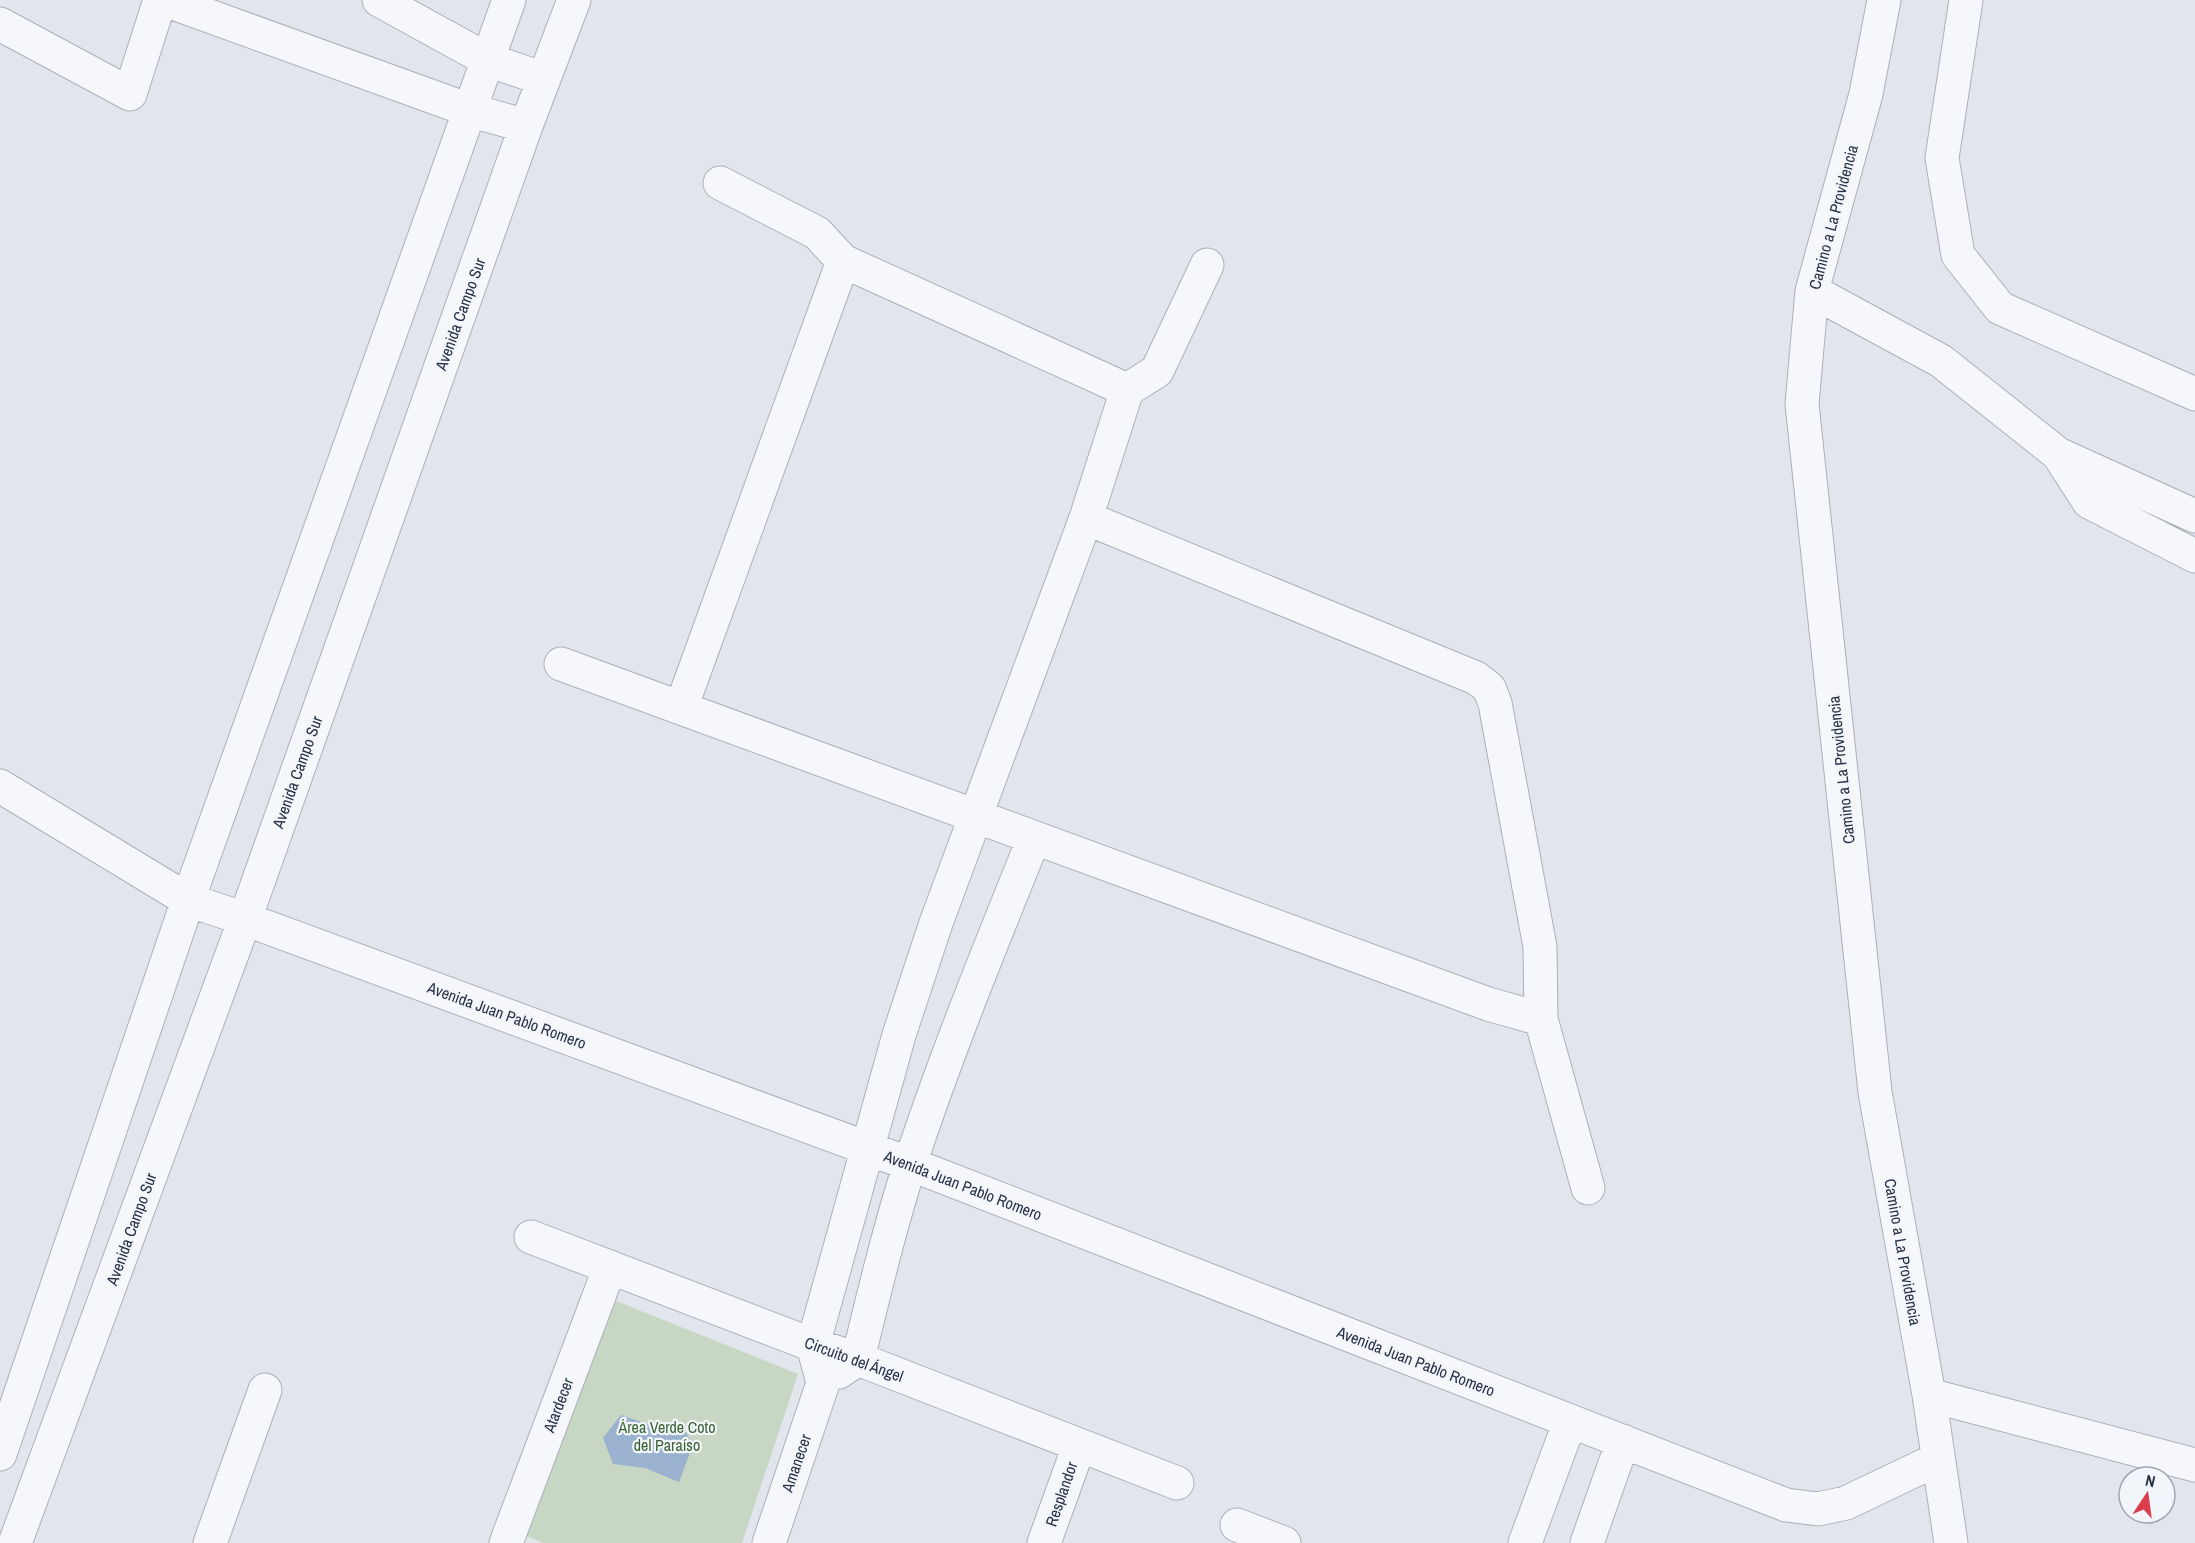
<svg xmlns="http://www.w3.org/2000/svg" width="2195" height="1543" font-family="'Archivo Narrow',sans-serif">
	<rect width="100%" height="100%" fill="#e2e6ec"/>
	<path fill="#c7d7c3" d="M 606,1297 L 798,1374 L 742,1543 L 544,1543 L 521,1534 Z"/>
	<path fill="#9ab1cf" d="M 621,1415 L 653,1426 L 682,1426 L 693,1445 L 679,1482 L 645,1468 L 613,1464 L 603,1438 Z"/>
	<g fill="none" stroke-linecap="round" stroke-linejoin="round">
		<g stroke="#aab0ba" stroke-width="35">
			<path id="minor" d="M 165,0 L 469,110 L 526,126
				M 379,0 L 488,60 L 544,79
				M 1884,0 L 1866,94 L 1812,291 L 1802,404 L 1875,1092 L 1929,1395 L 1951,1543
				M 1966,0 L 1942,158 L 1958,255 L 2000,308 L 2195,394
				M 0,24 L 130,94 L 160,0
				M 720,183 L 817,233 L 843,261
				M 1812,291 L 1941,361 L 2058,454 L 2195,516
				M 1127,390 L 1157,371 L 1207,265
				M 2058,454 L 2089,502 L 2195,556
				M 561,664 L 1488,1004 L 1541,1019 L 1540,947 L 1495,703 L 1489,688 L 1476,678 L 1086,518
				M 681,708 L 843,261 L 1127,390 L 1086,518 L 936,923 L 899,1035 L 813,1345 L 823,1383 L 769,1543
				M 0,786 L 188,900 L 245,919 L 910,1164 L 1786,1505 L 1818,1509 L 1846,1503 L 1938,1459
				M 1541,1019 L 1588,1188
				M 531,1237 L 813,1345 L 858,1359 L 1177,1483
				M 839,1372 L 858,1359 C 874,1293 890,1226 911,1161 C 947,1052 991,945 1034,838
				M 1929,1395 L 2195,1465
				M 0,1454 L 188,900 L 509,0
				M 1237,1525 L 1284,1543
				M 15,1543 L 245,919 L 526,126 L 574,0
				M 210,1543 L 265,1390
				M 506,1543 L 610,1267
				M 1044,1543 L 1079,1446
				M 1525,1543 L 1570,1421
				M 1587,1543 L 1623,1441"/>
		</g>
		<use href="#minor" stroke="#f6f7fa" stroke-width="33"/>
	</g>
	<g text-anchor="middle" stroke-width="4.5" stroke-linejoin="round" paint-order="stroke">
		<g font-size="16" fill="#283246" stroke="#f2f5f9">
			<text transform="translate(1833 217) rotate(-75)" y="6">Camino a La Providencia</text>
			<text transform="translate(460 314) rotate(-70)" y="6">Avenida Campo Sur</text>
			<text transform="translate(1841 770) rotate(-96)" y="6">Camino a La Providencia</text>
			<text transform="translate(297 772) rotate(-70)" y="6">Avenida Campo Sur</text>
			<text transform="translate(507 1015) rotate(20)" y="6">Avenida Juan Pablo Romero</text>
			<text transform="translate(963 1185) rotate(21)" y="6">Avenida Juan Pablo Romero</text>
			<text transform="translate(131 1229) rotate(-70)" y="6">Avenida Campo Sur</text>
			<text transform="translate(1903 1252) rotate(80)" y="6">Camino a La Providencia</text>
			<text transform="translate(854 1359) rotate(20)" y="6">Circuito del Ángel</text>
			<text transform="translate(1416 1361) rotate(21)" y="6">Avenida Juan Pablo Romero</text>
			<text transform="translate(558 1405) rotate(-69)" y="6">Atardecer</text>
			<text transform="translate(796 1463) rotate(-71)" y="6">Amanecer</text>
			<text transform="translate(1061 1494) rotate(-71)" y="6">Resplandor</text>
		</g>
		<g font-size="16" fill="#3b6334" stroke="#f2f5f9">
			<text x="667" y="1433">Área Verde Coto<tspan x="667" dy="18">del Paraíso</tspan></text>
		</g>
	</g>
	<g transform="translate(2147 1495) rotate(13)"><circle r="28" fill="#f2f5f9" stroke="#a1a7b1" stroke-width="1.5"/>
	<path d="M0-4.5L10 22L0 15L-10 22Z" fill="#dc3d4d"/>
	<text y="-9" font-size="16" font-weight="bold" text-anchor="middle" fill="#283246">N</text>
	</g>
</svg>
